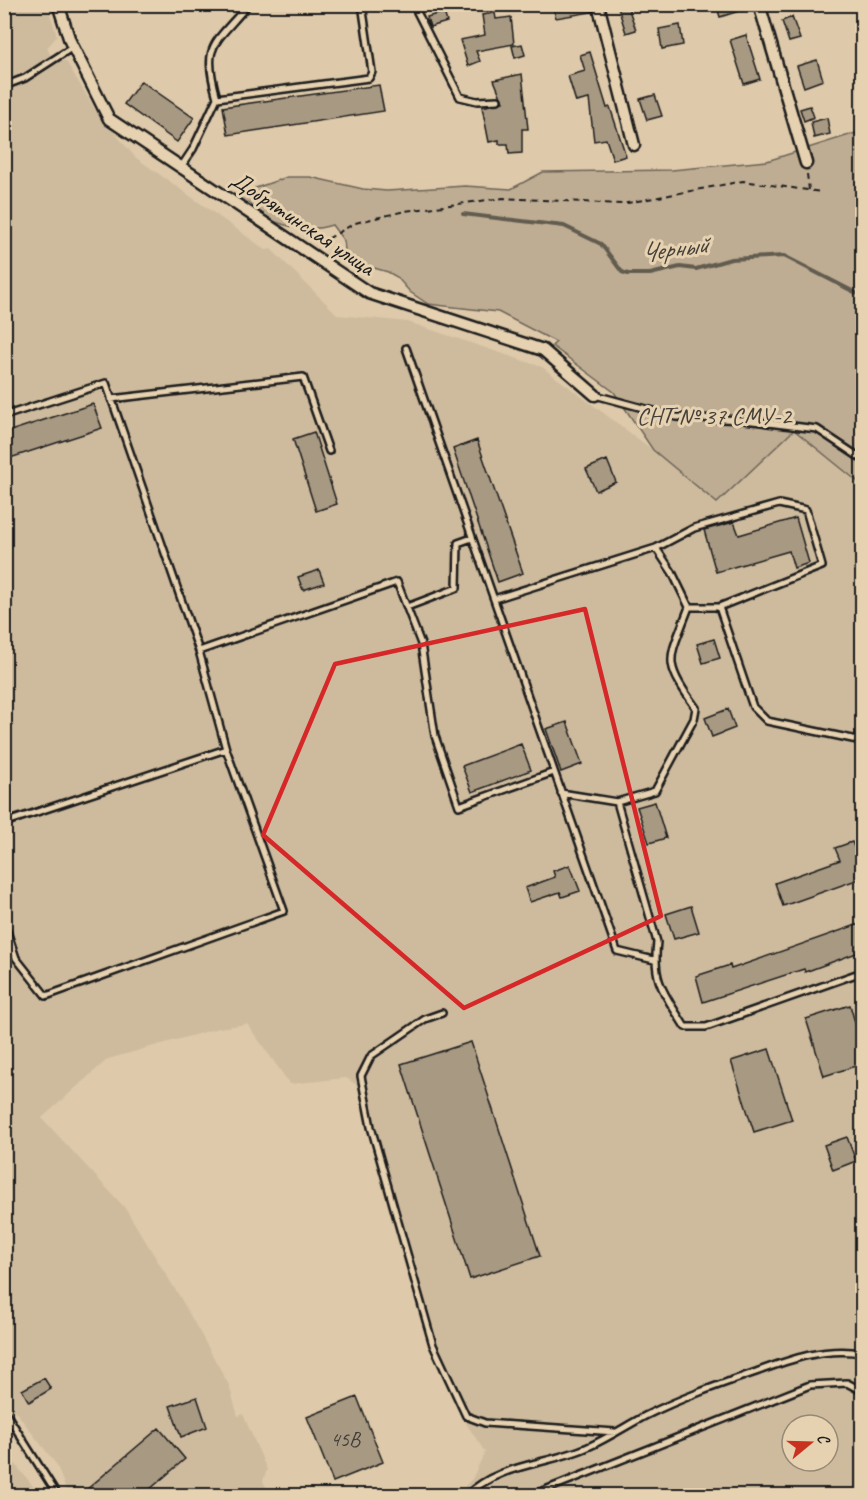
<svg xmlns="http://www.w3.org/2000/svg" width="867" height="1500" font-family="Caveat,sans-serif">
	<rect width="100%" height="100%" fill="#decaaa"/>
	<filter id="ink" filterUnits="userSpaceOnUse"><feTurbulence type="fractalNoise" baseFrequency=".0167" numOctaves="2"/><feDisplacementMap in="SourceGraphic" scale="12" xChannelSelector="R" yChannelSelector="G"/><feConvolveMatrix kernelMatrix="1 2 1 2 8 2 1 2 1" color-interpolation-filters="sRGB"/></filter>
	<g filter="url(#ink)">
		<path fill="#cebb9e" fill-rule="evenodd" d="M 47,4 L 57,36 L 47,48 L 53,60 L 66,61 L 95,109 L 135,157 L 266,250 L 271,249 L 338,315 L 408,322 L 542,367 L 653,450 L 717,503 L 794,430 L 862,485 L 862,1495 L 456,1495 L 472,1479 L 485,1452 L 467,1425 L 430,1347 L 401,1254 L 366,1128 L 357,1085 L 346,1078 L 290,1084 L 247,1024 L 219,1028 L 108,1059 L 42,1118 L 125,1208 L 180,1297 L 229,1385 L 238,1416 L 243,1414 L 267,1470 L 263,1481 L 270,1495 L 68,1495 L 56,1464 L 5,1398 L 4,5 ZM 792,1425 L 828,1425 L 828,1461 L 792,1461 Z
			M 4,1451 L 5,1451 L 40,1495 L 5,1495 Z"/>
		<path fill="#bead93" stroke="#6d6458" stroke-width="1.5" d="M 862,131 L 862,485 L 794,430 L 717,503 L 653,450 L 614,392 L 552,346 L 556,342 L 498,312 L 428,304 L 410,292 L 397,277 L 388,272 L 346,260 L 344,241 L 332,225 C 298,236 268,220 238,203 L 239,194 L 287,177 L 310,177 L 363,189 L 387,191 L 465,186 L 511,189 L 543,172 L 672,170 L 767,161 Z"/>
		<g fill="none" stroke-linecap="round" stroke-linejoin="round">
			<path stroke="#625b50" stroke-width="4" d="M 463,214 L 564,226 L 601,244 L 622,272 L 628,274 L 650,274 L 680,267 L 696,269 L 731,259 L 784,256 L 862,296"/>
		</g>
		<path fill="#a89982" stroke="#1c1c1c" stroke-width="1.5" d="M 552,4 L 591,4 L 592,12 L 556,18 Z
			M 617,4 L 627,4 L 636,30 L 626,33 Z
			M 716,4 L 752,4 L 752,7 L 720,17 Z
			M 444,12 L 447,22 L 430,27 L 427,17 Z
			M 495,13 L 496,19 L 511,17 L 514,44 L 476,51 L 480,61 L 468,66 L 460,40 L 485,35 L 482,15 Z
			M 792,17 L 800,39 L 789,42 L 782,21 Z
			M 680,25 L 683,45 L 662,49 L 659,29 Z
			M 746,35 L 760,79 L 744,84 L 730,40 Z
			M 522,44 L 525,55 L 515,58 L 512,46 Z
			M 590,52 L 607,108 L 610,107 L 626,156 L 613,160 L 606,139 L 594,141 L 589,99 L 576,102 L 568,76 L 585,71 L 580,55 Z
			M 817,60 L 823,80 L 804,87 L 797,66 Z
			M 522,74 L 528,129 L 522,129 L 522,153 L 509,154 L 508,144 L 499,144 L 499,140 L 489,142 L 482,107 L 503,102 L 494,80 Z
			M 141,81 L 194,118 L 177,142 L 124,104 Z
			M 379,85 L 384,111 L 228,135 L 223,107 Z
			M 655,95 L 662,116 L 647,120 L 640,99 Z
			M 810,106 L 814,117 L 804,121 L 800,109 Z
			M 827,118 L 830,134 L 814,138 L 811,122 Z
			M 93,404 L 102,428 L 4,460 L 4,433 Z
			M 314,432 L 337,504 L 316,511 L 293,439 Z
			M 477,440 L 523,573 L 498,582 L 453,449 Z
			M 607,460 L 616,482 L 596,491 L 586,469 Z
			M 796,518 L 809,563 L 794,568 L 789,551 L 716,572 L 704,530 L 734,522 L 739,535 Z
			M 319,570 L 324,583 L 303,590 L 298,577 Z
			M 714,639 L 720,658 L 703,663 L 697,644 Z
			M 728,709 L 735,728 L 712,737 L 705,718 Z
			M 567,722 L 582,764 L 561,772 L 546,729 Z
			M 521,744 L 531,770 L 472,792 L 462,766 Z
			M 655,802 L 666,838 L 649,843 L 637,807 Z
			M 852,842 L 857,854 L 862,852 L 862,878 L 783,906 L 775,883 L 840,860 L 835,848 Z
			M 570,865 L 580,891 L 562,897 L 560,892 L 530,902 L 525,888 L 555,877 L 553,871 Z
			M 691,906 L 699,932 L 674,939 L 666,914 Z
			M 862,923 L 862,951 L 805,972 L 804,969 L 703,1002 L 696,976 L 730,965 L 731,969 Z
			M 850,1005 L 862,1047 L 862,1064 L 824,1076 L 806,1019 Z
			M 471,1042 L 540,1256 L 470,1279 L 401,1064 Z
			M 769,1049 L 792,1120 L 754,1132 L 731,1061 Z
			M 847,1137 L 856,1161 L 833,1170 L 824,1145 Z
			M 44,1378 L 51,1389 L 29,1402 L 22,1390 Z
			M 197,1397 L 207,1427 L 181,1437 L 170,1406 Z
			M 357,1397 L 383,1462 L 333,1482 L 307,1417 Z
			M 159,1428 L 185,1459 L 142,1496 L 79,1496 Z"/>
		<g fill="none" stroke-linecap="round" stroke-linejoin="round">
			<g stroke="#1c1c1c" stroke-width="10">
				<path id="service" d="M 413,4 L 460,97 L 477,101 L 498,100
					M 4,86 L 25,78 L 73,47
					M 217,98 C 202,45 213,46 246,7
					M 181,167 L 193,149 L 217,98 L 369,78 L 372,72 L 362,4
					M 406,348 L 617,951 L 654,960
					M 595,395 L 676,417 L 744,420 L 817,429 L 862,459
					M 111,399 L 303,377 L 329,451
					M 4,416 L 106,383 L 199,651 L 226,749 L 4,823
					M 494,599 L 656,548 L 694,528 L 779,504 L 806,510 L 822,566 L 719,607
					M 407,607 L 457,588 L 458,543 L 472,538
					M 689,607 L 719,607 L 753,707 L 767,721 L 862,741
					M 199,651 L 397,582 L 421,644 L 435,736 L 459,806 L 554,772
					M 561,793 L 617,802 L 655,791 L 694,719 L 696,708 C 661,659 669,661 689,607 L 672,572 L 656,548
					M 617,802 L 657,942 C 652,983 665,994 685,1027 L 706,1027 L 862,972
					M 4,922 L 16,958 L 46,996 L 284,911 L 226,749
					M 442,1013 L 425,1019 L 371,1056 L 361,1076 L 371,1127 L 433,1345 L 466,1416 L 485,1423 L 615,1432
					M 4,1410 L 58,1496
					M 466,1496 C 499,1463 548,1465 588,1447 C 608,1438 626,1426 645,1416 C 681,1398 718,1385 756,1372 C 791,1359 824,1347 862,1353
					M 530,1496 L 810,1385 L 847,1383 L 862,1391"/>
			</g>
			<g stroke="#1c1c1c" stroke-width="15">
				<path id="minor" d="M 58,4 L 70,41 L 109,119 L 369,293 L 543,350 L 595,395
					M 598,4 L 634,145
					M 759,4 L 806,163"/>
			</g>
			<path stroke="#1c1c1c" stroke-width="2" stroke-dasharray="6 4.5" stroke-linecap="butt" d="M 807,174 L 809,190
				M 319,244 L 355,223 L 405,211 L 503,198 L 622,204 L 743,181 L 821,192"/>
			<use href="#service" stroke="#e6d1b0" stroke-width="5"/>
			<use href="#minor" stroke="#e6d1b0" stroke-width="10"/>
		</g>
	</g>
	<path fill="none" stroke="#d62828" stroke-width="4.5" stroke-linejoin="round" d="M 585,609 L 661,916 L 464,1008 L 263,835 L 335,664 Z"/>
	<g text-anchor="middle" stroke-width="6" stroke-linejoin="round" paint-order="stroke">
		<g font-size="21" fill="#3f3b36">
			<text x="345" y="1446">45В</text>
		</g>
		<g font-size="24" fill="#1c1c1c" stroke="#e6d1b0">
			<text transform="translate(303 223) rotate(34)" y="8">Добрятинская улица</text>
		</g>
		<g font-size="24" fill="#44403a" stroke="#e6d1b0">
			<text x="714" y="424">СНТ № 37 СМУ-2</text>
		</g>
		<g font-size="26" font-style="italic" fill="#45413a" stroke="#e6d1b0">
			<text transform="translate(674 248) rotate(-8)" y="9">Черный</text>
		</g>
	</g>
	<rect width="867" height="1500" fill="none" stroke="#e6d1b0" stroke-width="24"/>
	<rect x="12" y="12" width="843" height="1476" fill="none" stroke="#1c1c1c" stroke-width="2" filter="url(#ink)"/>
	<g transform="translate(810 1443) rotate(71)"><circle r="28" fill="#e6d1b0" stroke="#958975" stroke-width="1.5"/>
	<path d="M0-4.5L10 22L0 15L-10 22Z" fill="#c8321e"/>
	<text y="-9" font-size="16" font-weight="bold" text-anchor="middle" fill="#1c1c1c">С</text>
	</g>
</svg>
